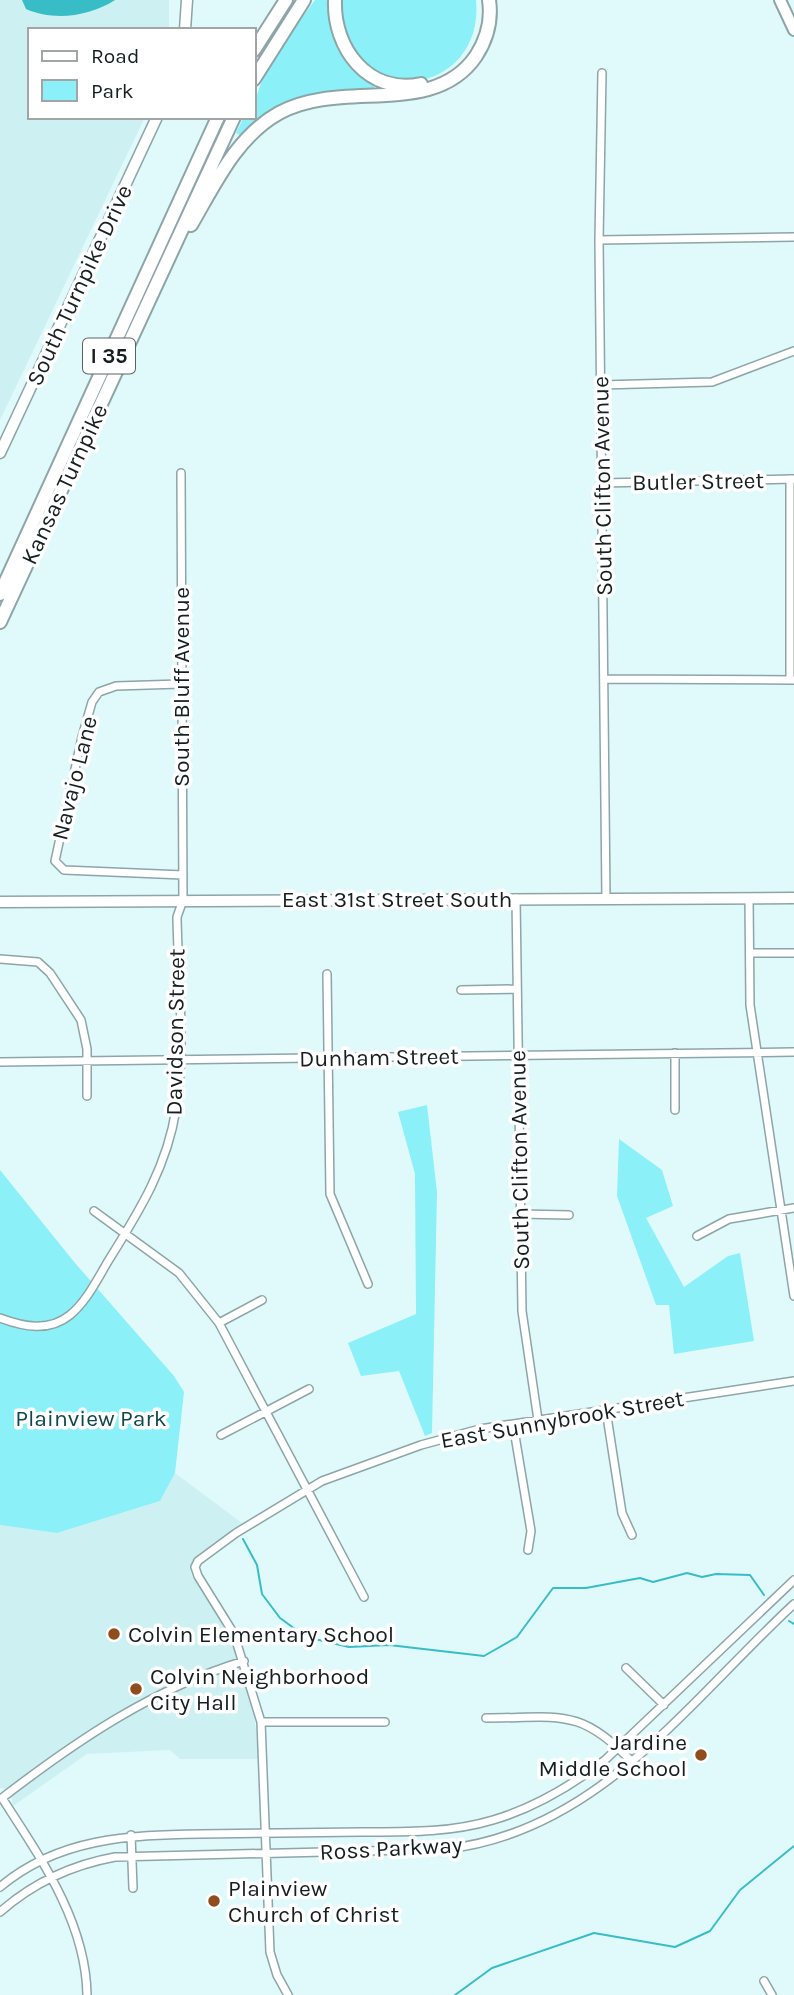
<svg xmlns="http://www.w3.org/2000/svg" width="794" height="1995" font-family="Karla,sans-serif">
	<rect width="100%" height="100%" fill="#e0fafc"/>
	<path fill="#cdf1f3" d="M 0,0 L 169,0 L 169,30 L 30,30 L 30,117 L 145,117 L 0,420 Z
		M 175,1473 L 242,1523 L 192,1562 L 190,1568 L 192,1576 L 221,1619 L 235,1648 L 254,1712 L 259,1759 L 180,1759 L 170,1750 L 87,1754 L 13,1806 L 11,1794 L 6,1789 L 0,1788 L 0,1525 L 57,1533 L 160,1501 Z"/>
	<path fill="#8bf0f8" d="M 315,0 L 331,0 C 328,36 341,68 375,85 L 373,90 L 323,94 L 242,136 L 236,133 L 244,117 L 254,117 C 254,75 291,33 315,0 Z
		M 341,0 L 476,0 C 485,91 363,114 344,26 C 342,18 339,9 341,0 Z
		M 427,1105 L 437,1192 L 432,1433 L 425,1436 L 399,1371 L 361,1376 L 348,1343 L 416,1314 L 415,1174 L 398,1112 Z
		M 619,1139 L 662,1170 L 673,1206 L 646,1218 L 684,1287 L 728,1256 L 740,1253 L 754,1341 L 674,1354 L 669,1305 L 656,1305 L 617,1196 Z
		M 0,1170 L 75,1263 L 174,1376 L 184,1392 L 175,1473 L 160,1501 L 57,1533 L 0,1525 Z"/>
	<path fill="#38bdc6" d="M 22,0 L 115,0 C 89,17 53,21 26,9 Z"/>
	<g fill="none" stroke-linecap="round" stroke-linejoin="round">
		<path stroke="#38bdc6" stroke-width="2" d="M 243,1539 L 257,1565 L 262,1594 L 280,1618 L 306,1637 L 349,1647 L 389,1645 L 484,1656 L 517,1637 L 553,1588 L 586,1588 L 640,1578 L 653,1582 L 687,1573 L 702,1577 L 716,1574 L 750,1575 L 764,1595
			M 789,1621 L 794,1624
			M 455,1995 L 492,1968 L 594,1933 L 675,1947 L 710,1931 L 740,1890 L 794,1846"/>
		<g stroke="#8da5a7" stroke-width="10">
			<path id="street" d="M 602,73 L 599,240 L 606,898
				M 599,240 L 794,237
				M 601,385 L 712,382 L 794,351
				M 790,479 L 790,680
				M 602,483 L 793,479
				M 604,679 L 793,680
				M 180,684 L 116,686 L 99,692 L 92,702 L 82,737 L 55,861 L 64,870 L 183,875
				M 516,898 L 522,1311 L 538,1420
				M 749,898 L 750,1005 L 794,1296
				M 750,953 L 794,953
				M 0,959 L 38,962 L 50,973 L 81,1020 L 87,1049 L 87,1096
				M 327,974 L 330,1194 L 368,1284
				M 461,990 L 517,989
				M 675,1053 L 675,1110
				M 0,1062 L 794,1052
				M 94,1211 L 179,1273 L 219,1323 L 364,1597
				M 520,1214 L 569,1215
				M 697,1236 L 729,1219 L 794,1208
				M 0,1318 C 24,1327 49,1332 70,1315 C 86,1302 97,1280 107,1263 C 138,1213 167,1168 176,1109 C 186,1049 178,978 177,917 L 183,900 L 181,473
				M 219,1323 L 262,1300
				M 606,1410 L 622,1513 L 632,1535
				M 513,1424 L 531,1531 L 528,1550
				M 221,1435 L 309,1389
				M 626,1668 L 664,1705
				M 486,1718 C 557,1718 580,1706 632,1762
				M 261,1722 L 385,1722
				M 131,1835 L 133,1888
				M 0,1887 C 58,1838 129,1835 201,1834 C 254,1833 308,1833 361,1832 C 405,1832 450,1833 493,1820 C 534,1808 571,1786 605,1760 L 794,1580
				M 0,1912 C 33,1883 71,1865 115,1857 L 446,1849 C 598,1832 689,1701 794,1604
				M 764,1981 L 772,1995
				M 87,1995 C 86,1922 40,1857 2,1798 C 76,1741 154,1688 244,1661
				M 288,1995 L 277,1975 L 270,1952 L 261,1722 L 234,1634 L 198,1576 L 195,1567 L 198,1561 L 236,1533 L 322,1481 L 421,1445 L 480,1429 L 794,1381"/>
		</g>
		<g stroke="#8da5a7" stroke-width="13">
			<path id="secondary" d="M 185,30 L 187,0
				M 0,453 L 157,117
				M 0,902 L 794,898"/>
		</g>
		<g stroke="#8da5a7" stroke-width="14">
			<path id="primary" d="M 780,0 L 794,30"/>
		</g>
		<g stroke="#8da5a7" stroke-width="16">
			<path id="highway" d="M 335,0 C 333,48 368,95 421,84
				M 254,50 L 286,0
				M 254,79 L 304,0
				M 191,225 C 215,184 236,137 279,113 C 342,78 433,119 476,56 C 487,39 492,20 489,0
				M 0,594 L 218,117
				M 0,622 L 234,117"/>
		</g>
		<use href="#street" stroke="#fff" stroke-width="7"/>
		<use href="#secondary" stroke="#fff" stroke-width="10"/>
		<use href="#primary" stroke="#fff" stroke-width="10"/>
		<use href="#highway" stroke="#fff" stroke-width="12"/>
	</g>
	<g fill="#8f4c1c" stroke="#fff" stroke-width="2.5">
		<circle cx="114" cy="1634" r="7"/>
		<circle cx="136" cy="1689" r="7"/>
		<circle cx="701" cy="1755" r="7"/>
		<circle cx="214" cy="1901" r="7"/>
	</g>
	<g text-anchor="middle" stroke-width="7" stroke-linejoin="round" paint-order="stroke">
		<rect fill="#fff" stroke="#5b6262" stroke-width="2" x="83" y="338.5" width="52" height="35" rx="5"/>
		<g font-size="21" font-weight="bold" fill="#151f1f">
			<text x="109" y="363">I 35</text>
		</g>
		<g font-size="23" fill="#151f1f" stroke="#fff">
			<text transform="translate(79 285) rotate(-65)" y="8">South Turnpike Drive</text>
			<text transform="translate(698 481) rotate(-1)" y="8">Butler Street</text>
			<text transform="translate(64 484) rotate(-65)" y="8">Kansas Turnpike</text>
			<text transform="translate(602 486) rotate(-91)" y="8">South Clifton Avenue</text>
			<text transform="translate(181 687) rotate(-90)" y="8">South Bluff Avenue</text>
			<text transform="translate(74 778) rotate(-76)" y="8">Navajo Lane</text>
			<text x="397" y="907">East 31st Street South</text>
			<text transform="translate(175 1032) rotate(-89)" y="8">Davidson Street</text>
			<text transform="translate(379 1057) rotate(-1)" y="8">Dunham Street</text>
			<text transform="translate(519 1160) rotate(-91)" y="8">South Clifton Avenue</text>
			<text transform="translate(562 1419) rotate(-10)" y="8">East Sunnybrook Street</text>
			<text transform="translate(391 1848) rotate(-3)" y="8">Ross Parkway</text>
		</g>
		<g font-size="23" fill="#0f484c" stroke="#fff">
			<text x="91" y="1426">Plainview Park</text>
		</g>
		<g font-size="23" fill="#151f1f" stroke="#fff" text-anchor="start">
			<text x="128" y="1642">Colvin Elementary School</text>
			<text x="150" y="1684">Colvin Neighborhood<tspan x="150" dy="26">City Hall</tspan></text>
			<text x="687" y="1750" text-anchor="end">Jardine<tspan x="687" dy="26">Middle School</tspan></text>
			<text x="228" y="1896">Plainview<tspan x="228" dy="26">Church of Christ</tspan></text>
		</g>
	</g>
	<rect x="28" y="28" width="228" height="91" fill="#ffffff" stroke="#a1a5a5" stroke-width="2"/>
	<rect x="42" y="51" width="35" height="10" fill="#ffffff" stroke="#a1a5a5" stroke-width="2"/>
	<text x="91" y="63" font-size="21" fill="#151f1f">Road</text>
	<rect x="42" y="80" width="35" height="21" fill="#8bf0f8" stroke="#a1a5a5" stroke-width="2"/>
	<text x="91" y="98" font-size="21" fill="#151f1f">Park</text>
</svg>
